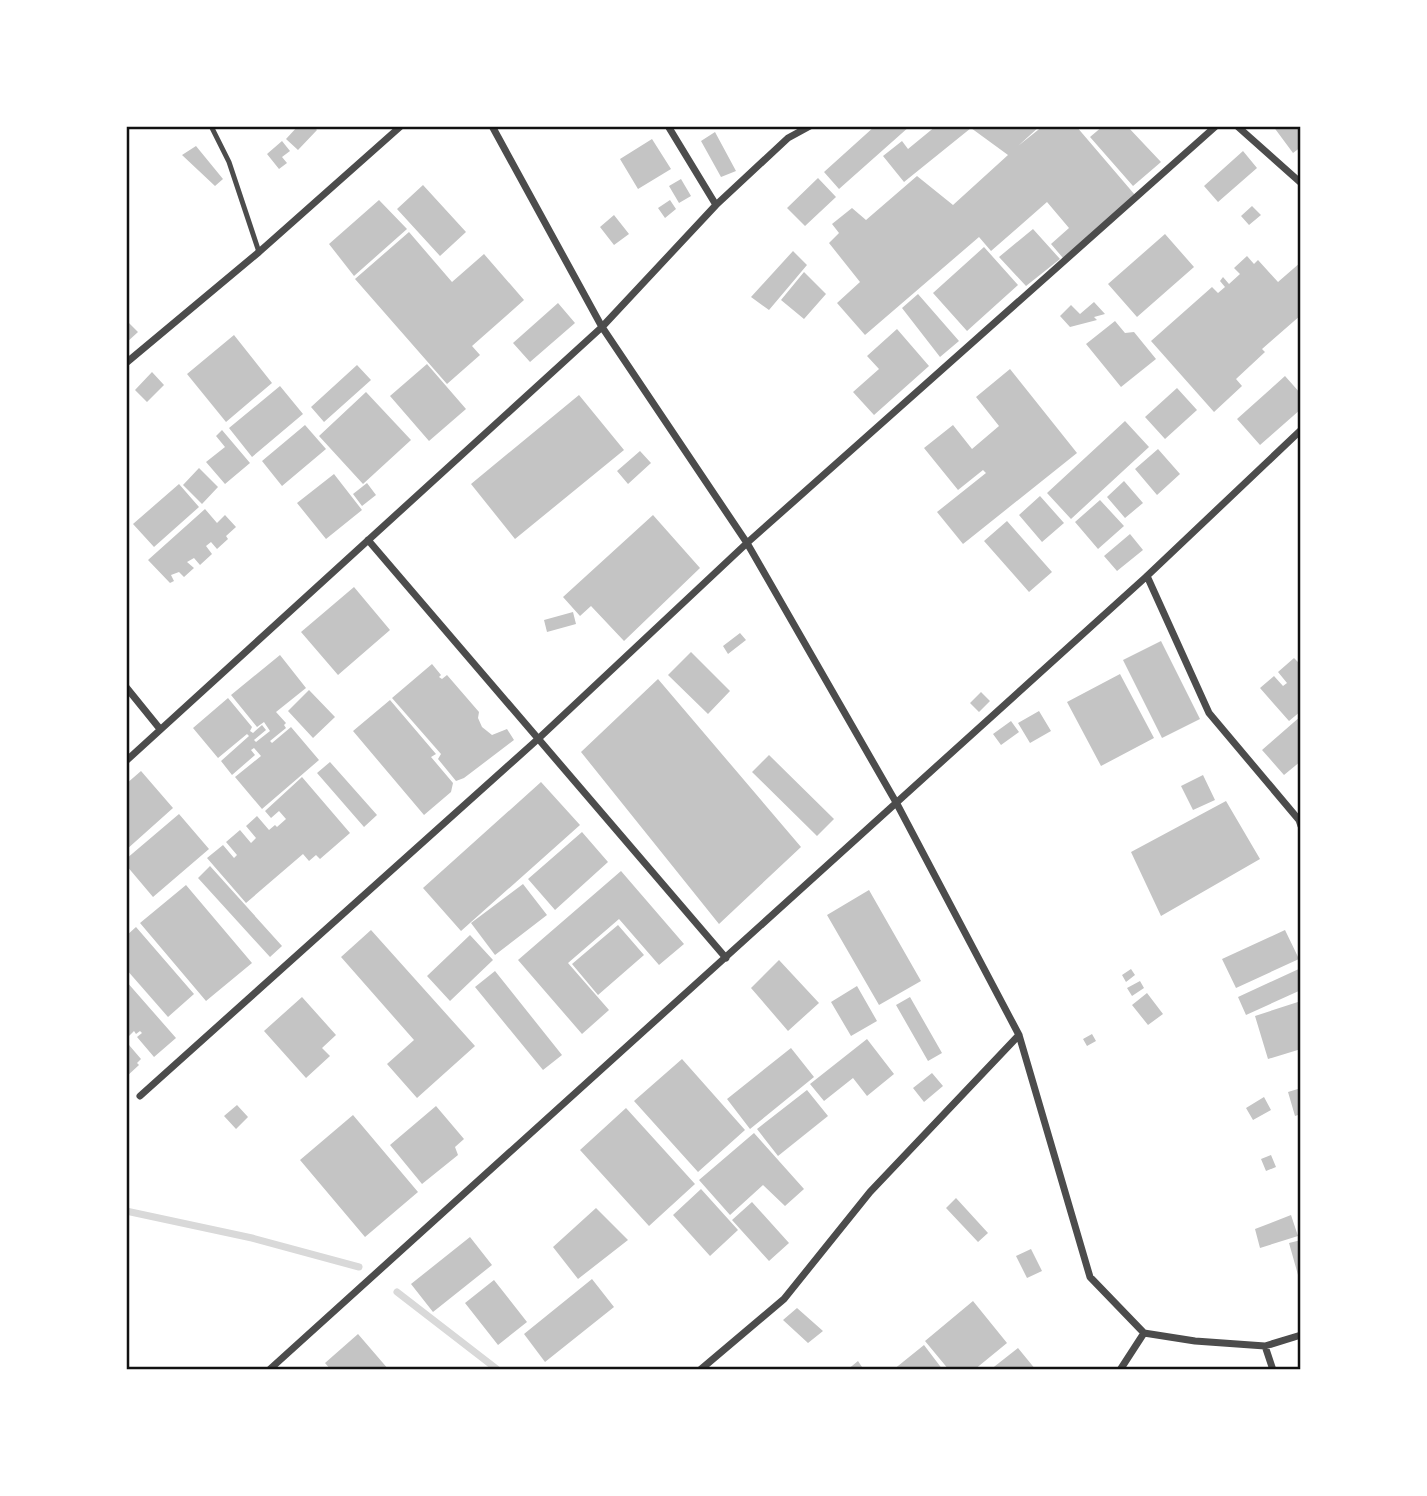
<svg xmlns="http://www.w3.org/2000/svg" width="1427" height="1496" font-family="Inter,sans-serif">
	<rect width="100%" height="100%" fill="#fff"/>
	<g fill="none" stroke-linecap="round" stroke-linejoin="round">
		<path stroke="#d9d9d9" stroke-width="7" d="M 126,1211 L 252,1238 L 359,1267
			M 397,1292 L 498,1370"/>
	</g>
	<path fill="#c4c4c4" d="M 298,126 L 313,126 L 317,130 L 298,150 L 286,139 Z
		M 875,126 L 910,126 L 839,189 L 824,172 Z
		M 936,126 L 1040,126 L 1018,146 L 1043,126 L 1076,126 L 1135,195 L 1063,258 L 1051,244 L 1069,228 L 1047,202 L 991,251 L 979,237 L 865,335 L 837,303 L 860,282 L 829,243 L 839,233 L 832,224 L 852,208 L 866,220 L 917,176 L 953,205 L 1008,155 L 971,128 L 904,182 L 883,156 L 902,141 L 908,149 Z
		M 1103,126 L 1127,126 L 1161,162 L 1133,186 L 1090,137 Z
		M 1273,126 L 1301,126 L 1301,147 L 1293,153 Z
		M 715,132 L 736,171 L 721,177 L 701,141 Z
		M 652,139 L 671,169 L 638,189 L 620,159 Z
		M 282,141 L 290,151 L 282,157 L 287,163 L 279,169 L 267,154 Z
		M 196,146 L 223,179 L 215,186 L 182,155 Z
		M 1243,151 L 1257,168 L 1218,202 L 1204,186 Z
		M 818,178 L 836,197 L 805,226 L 787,208 Z
		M 681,179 L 691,196 L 679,203 L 669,186 Z
		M 423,185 L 466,232 L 440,256 L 397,209 Z
		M 379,200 L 407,229 L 354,276 L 329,244 Z
		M 670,200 L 676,209 L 665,218 L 658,208 Z
		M 1252,206 L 1261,215 L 1249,225 L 1241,216 Z
		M 614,215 L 629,234 L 614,245 L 600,227 Z
		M 1033,229 L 1060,259 L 1026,286 L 999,257 Z
		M 409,232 L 452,282 L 484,254 L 524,300 L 472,346 L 480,355 L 447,384 L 355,279 Z
		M 1165,234 L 1194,267 L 1137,317 L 1108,284 Z
		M 984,247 L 1018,285 L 967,331 L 933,293 Z
		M 793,251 L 807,265 L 769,310 L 751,297 Z
		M 1247,256 L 1254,264 L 1258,260 L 1278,282 L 1301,262 L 1301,315 L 1262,349 L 1265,352 L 1236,379 L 1242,386 L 1214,412 L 1151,341 L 1212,287 L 1218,293 L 1225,287 L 1220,281 L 1223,277 L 1229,284 L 1240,274 L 1234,268 Z
		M 804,272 L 826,294 L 804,319 L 781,300 Z
		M 918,294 L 959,341 L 940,357 L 902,308 Z
		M 1094,302 L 1105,314 L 1094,317 L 1097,320 L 1070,327 L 1060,316 L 1071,305 L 1080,314 Z
		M 558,303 L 575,323 L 530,362 L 513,343 Z
		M 126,320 L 138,332 L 126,343 Z
		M 1115,321 L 1125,333 L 1134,332 L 1156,359 L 1121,387 L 1086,344 Z
		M 897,329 L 929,366 L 874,415 L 853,392 L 879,369 L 867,356 Z
		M 234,335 L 272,383 L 226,422 L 187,374 Z
		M 427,364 L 466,409 L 429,441 L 390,396 Z
		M 357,365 L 371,380 L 324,422 L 311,407 Z
		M 1010,369 L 1077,453 L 963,544 L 937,512 L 986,473 L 983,470 L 958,490 L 924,448 L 953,425 L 972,449 L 999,426 L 976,397 Z
		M 152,372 L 164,385 L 147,402 L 135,390 Z
		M 1285,376 L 1301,394 L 1301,409 L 1260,445 L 1237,419 Z
		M 280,386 L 303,414 L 252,457 L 229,428 Z
		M 1177,388 L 1197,410 L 1165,439 L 1145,417 Z
		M 366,392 L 411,440 L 363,484 L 319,436 Z
		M 579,395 L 624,450 L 515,539 L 471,484 Z
		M 1125,421 L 1149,447 L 1071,519 L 1047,493 Z
		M 305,425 L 326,449 L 282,486 L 262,461 Z
		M 222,430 L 250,463 L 225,484 L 206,462 L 225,447 L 216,436 Z
		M 1158,449 L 1180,474 L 1157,495 L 1135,469 Z
		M 640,451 L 651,463 L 628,484 L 617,471 Z
		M 199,468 L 218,487 L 202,504 L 183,485 Z
		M 334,474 L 362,510 L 326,539 L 297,503 Z
		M 1124,481 L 1143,503 L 1125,518 L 1107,497 Z
		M 367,483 L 376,495 L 362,506 L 353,494 Z
		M 179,484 L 199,507 L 154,547 L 133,524 Z
		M 1040,496 L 1064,523 L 1042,542 L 1019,515 Z
		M 1100,500 L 1124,526 L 1098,549 L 1075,522 Z
		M 205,509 L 217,523 L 225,515 L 236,527 L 226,536 L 228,539 L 217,549 L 211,542 L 206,546 L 212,554 L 200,565 L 194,558 L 187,562 L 194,568 L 184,577 L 179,572 L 171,575 L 174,581 L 170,583 L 148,560 Z
		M 653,515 L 700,568 L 624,641 L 591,606 L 580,616 L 563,597 Z
		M 1007,521 L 1052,572 L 1029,592 L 984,541 Z
		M 1130,534 L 1143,550 L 1117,571 L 1104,556 Z
		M 354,587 L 390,630 L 338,675 L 301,632 Z
		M 573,612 L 576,624 L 547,632 L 544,620 Z
		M 740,633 L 746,640 L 728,654 L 723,646 Z
		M 1161,641 L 1200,719 L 1162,738 L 1123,660 Z
		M 691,652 L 730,691 L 708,714 L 668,675 Z
		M 280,655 L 306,688 L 276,712 L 286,723 L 284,725 L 286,728 L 270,741 L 272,743 L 291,727 L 319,760 L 262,809 L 235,777 L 261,756 L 254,748 L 251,750 L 255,755 L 232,775 L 221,761 L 249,736 L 247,734 L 218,758 L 193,728 L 228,698 L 252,727 L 250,731 L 253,733 L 262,725 L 266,730 L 254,740 L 256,742 L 270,731 L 264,722 L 257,727 L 231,695 Z
		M 1294,658 L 1301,665 L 1301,711 L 1289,721 L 1260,688 L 1274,676 L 1283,686 L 1287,683 L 1278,672 Z
		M 432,664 L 441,675 L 439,677 L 442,679 L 447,675 L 479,712 L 478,718 L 482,727 L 492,735 L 507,729 L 514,740 L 464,778 L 456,781 L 438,759 L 441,754 L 392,698 Z
		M 1120,674 L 1154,738 L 1101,766 L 1067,702 Z
		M 658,679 L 801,847 L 719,924 L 581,752 Z
		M 309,690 L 335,717 L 313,738 L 288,711 Z
		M 981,692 L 990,701 L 979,712 L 970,703 Z
		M 390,700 L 436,754 L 431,757 L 453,783 L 451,792 L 424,815 L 353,731 Z
		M 1039,711 L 1051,731 L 1030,743 L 1018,723 Z
		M 1301,716 L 1301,761 L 1284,775 L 1262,750 Z
		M 1011,721 L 1019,732 L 1001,745 L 993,734 Z
		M 769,755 L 834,819 L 817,836 L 752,772 Z
		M 330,762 L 377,815 L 364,827 L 317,773 Z
		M 141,771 L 173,808 L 126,850 L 126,784 Z
		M 1203,775 L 1215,800 L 1193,810 L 1181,786 Z
		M 302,777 L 350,833 L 320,859 L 316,855 L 309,861 L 303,854 L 246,903 L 207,858 L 223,845 L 234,858 L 237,855 L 226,842 L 240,830 L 251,843 L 256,838 L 246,826 L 257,816 L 269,830 L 275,825 L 277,827 L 286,819 L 279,811 L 271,818 L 265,811 Z
		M 541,782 L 580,825 L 461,931 L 423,888 Z
		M 1226,801 L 1260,859 L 1161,916 L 1131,852 Z
		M 179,814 L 209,849 L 153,897 L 126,865 L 126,859 Z
		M 582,832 L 608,862 L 555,910 L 528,879 Z
		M 210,866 L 282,946 L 270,957 L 198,878 Z
		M 621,871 L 684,944 L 659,965 L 619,919 L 568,963 L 609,1010 L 582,1034 L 518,960 Z
		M 523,884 L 547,915 L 495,955 L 471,923 Z
		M 186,885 L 252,963 L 206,1001 L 140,923 Z
		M 869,890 L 921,981 L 879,1005 L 827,915 Z
		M 618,925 L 644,955 L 598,995 L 572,964 Z
		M 136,927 L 194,994 L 168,1017 L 126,969 L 126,936 Z
		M 371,930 L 475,1046 L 417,1098 L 387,1064 L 414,1040 L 341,957 Z
		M 1285,930 L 1299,959 L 1236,988 L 1222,959 Z
		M 470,935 L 493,960 L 450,1001 L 427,976 Z
		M 779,960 L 819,1003 L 788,1031 L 751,988 Z
		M 1301,968 L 1301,990 L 1246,1015 L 1238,997 Z
		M 1131,969 L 1135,975 L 1126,982 L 1122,975 Z
		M 495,971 L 562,1055 L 543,1070 L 475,987 Z
		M 126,981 L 176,1038 L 154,1057 L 137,1037 L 142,1033 L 140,1031 L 136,1034 L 134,1031 L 128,1037 L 126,1035 Z
		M 1140,981 L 1144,988 L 1132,996 L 1127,988 Z
		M 857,986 L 877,1021 L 851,1036 L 831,1002 Z
		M 1147,993 L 1163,1014 L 1148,1025 L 1132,1005 Z
		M 302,997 L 336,1035 L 322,1048 L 330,1056 L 306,1078 L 264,1031 Z
		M 910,997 L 942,1053 L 928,1061 L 896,1005 Z
		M 1301,1001 L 1301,1049 L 1268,1059 L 1255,1016 Z
		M 1092,1034 L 1096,1041 L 1087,1046 L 1083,1039 Z
		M 867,1039 L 894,1074 L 867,1096 L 853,1078 L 824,1101 L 810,1084 Z
		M 129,1045 L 141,1059 L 137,1063 L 139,1065 L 126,1077 L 126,1048 Z
		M 791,1048 L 814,1077 L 750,1129 L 727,1099 Z
		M 682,1059 L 745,1130 L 698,1172 L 634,1101 Z
		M 932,1073 L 943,1086 L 924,1102 L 913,1088 Z
		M 1301,1088 L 1301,1114 L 1295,1116 L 1288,1092 Z
		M 807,1090 L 828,1116 L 778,1156 L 757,1129 Z
		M 1264,1097 L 1271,1110 L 1253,1120 L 1246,1108 Z
		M 237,1105 L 248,1117 L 236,1129 L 224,1116 Z
		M 436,1106 L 464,1139 L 455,1147 L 458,1155 L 422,1184 L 390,1145 Z
		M 626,1108 L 695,1184 L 649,1226 L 580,1150 Z
		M 353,1115 L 418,1192 L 365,1237 L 300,1160 Z
		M 754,1133 L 804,1189 L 785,1206 L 763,1185 L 730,1215 L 699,1180 Z
		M 1271,1155 L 1276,1167 L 1266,1171 L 1261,1159 Z
		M 701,1189 L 738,1230 L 710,1256 L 673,1215 Z
		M 956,1198 L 988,1233 L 978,1242 L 946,1208 Z
		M 752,1202 L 789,1243 L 769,1261 L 732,1220 Z
		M 596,1208 L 628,1240 L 578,1279 L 553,1247 Z
		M 1291,1215 L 1298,1236 L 1260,1248 L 1255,1229 Z
		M 470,1237 L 492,1265 L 433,1312 L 411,1284 Z
		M 1301,1240 L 1301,1282 L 1300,1282 L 1289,1243 Z
		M 1031,1249 L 1042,1271 L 1027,1278 L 1016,1256 Z
		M 592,1279 L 614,1307 L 545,1362 L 524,1334 Z
		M 494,1280 L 527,1322 L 498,1345 L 465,1303 Z
		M 973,1301 L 1007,1343 L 974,1370 L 949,1370 L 925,1341 Z
		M 797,1308 L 823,1331 L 808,1343 L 783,1320 Z
		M 358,1334 L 389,1370 L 331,1370 L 325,1363 Z
		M 924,1345 L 943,1370 L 893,1370 Z
		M 1018,1348 L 1036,1370 L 990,1370 Z
		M 858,1361 L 864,1370 L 847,1370 Z"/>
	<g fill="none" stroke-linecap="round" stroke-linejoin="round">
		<path stroke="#4c4c4c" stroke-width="5" d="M 211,126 L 229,162 L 259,252"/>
		<path stroke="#4c4c4c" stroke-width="7" d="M 492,126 L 602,327 L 747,543 L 897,804 L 1019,1035 L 1090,1277 L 1144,1333 L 1195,1341 L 1265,1346 L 1273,1370
			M 668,126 L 716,205
			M 1237,126 L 1301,183
			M 126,363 L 259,252 L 401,126
			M 368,540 L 726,958
			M 1147,576 L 1209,713 L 1299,820 L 1301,826
			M 126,687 L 160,729
			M 126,761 L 602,327 L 716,205 L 788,138 L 810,126
			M 140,1096 L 538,739 L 747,543 L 1216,126
			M 1265,1346 L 1301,1335
			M 269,1370 L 1147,576 L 1301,430
			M 700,1370 L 784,1299 L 870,1192 L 1019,1035
			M 1120,1370 L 1144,1333"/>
	</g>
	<rect width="1427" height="1496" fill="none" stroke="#ffffff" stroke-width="256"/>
	<rect x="128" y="128" width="1171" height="1240" fill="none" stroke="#111" stroke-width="2.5"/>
</svg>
